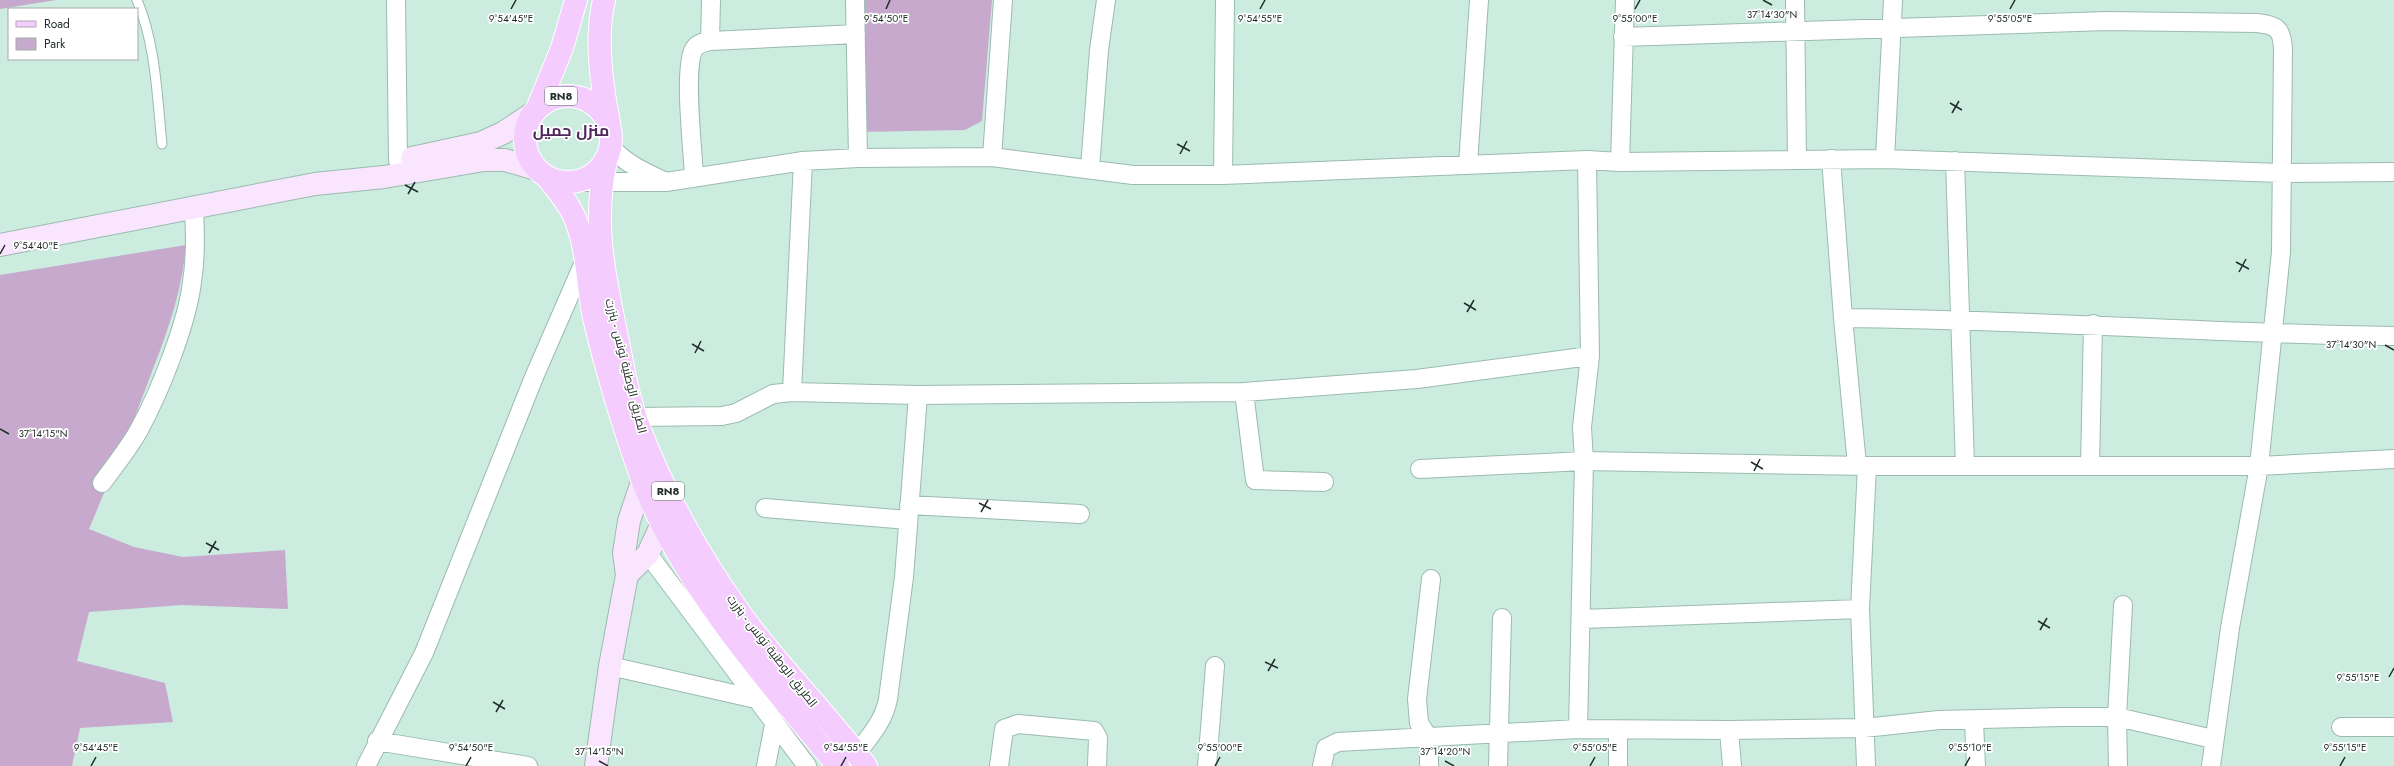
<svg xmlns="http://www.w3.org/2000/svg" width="2394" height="766" font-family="Jost,Cairo,sans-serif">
	<rect width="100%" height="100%" fill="#cbecdf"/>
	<path fill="#c7a9ce" d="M 0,0 L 56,0 L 0,9 Z
		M 860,0 L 992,0 L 982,121 L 965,130 L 858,132 Z
		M 186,245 C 181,296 168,330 150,377 C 131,428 110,479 89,529 L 134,547 L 183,557 L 285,550 L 288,609 L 182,605 L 89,612 L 77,661 L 165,683 L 173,722 L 80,728 L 72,766 L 0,766 L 0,275 Z"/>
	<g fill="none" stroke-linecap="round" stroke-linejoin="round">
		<g stroke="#9bbbaf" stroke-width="11">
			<path id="lane" d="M 137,0 C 156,45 157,96 162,144"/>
		</g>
		<g stroke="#9bbbaf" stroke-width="20">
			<path id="street" d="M 396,0 L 398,161
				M 855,0 L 858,158
				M 1795,0 L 1797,159
				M 1623,37 L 2107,21 L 2257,23 C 2277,25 2282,29 2283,49 L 2281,252 L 2259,466 L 2230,628 L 2211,766
				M 710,41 L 856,34
				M 992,157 L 1003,0
				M 1831,159 L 1843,318 L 1857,465
				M 1885,159 L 1893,0
				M 1955,161 L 1965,466
				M 1620,162 L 1625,0
				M 1468,165 L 1479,0
				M 1090,168 L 1099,50 L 1106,0
				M 1223,175 L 1225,0
				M 694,177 C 693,151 683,68 694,49 C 698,43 704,42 710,41 L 711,0
				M 576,182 L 666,182 C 645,172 627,165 611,147
				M 666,182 L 803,161 L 858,158 L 992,157 L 1133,175 L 1223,175 L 1587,160 L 1620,162 L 1885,159 L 2281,173 L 2394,172
				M 1843,318 C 2027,319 2210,334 2394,336
				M 792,392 L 803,161
				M 1244,392 L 1255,480 L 1324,482
				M 636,417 L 722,416 L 736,413 L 773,394 L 792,392 L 918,395 L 1244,392 L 1417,379 L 1590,356
				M 2090,466 L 2093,324
				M 1420,469 L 1584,461 L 1867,466 L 2259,466 L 2394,459
				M 102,483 C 115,465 130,447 140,428 C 160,391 187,324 192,282 C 196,257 195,231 194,206
				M 909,505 L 1080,514
				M 765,508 L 908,520
				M 648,554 L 807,766
				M 1582,619 L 1860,609
				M 610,666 L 756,699
				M 1974,721 L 1976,766
				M 2341,727 L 2394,727
				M 1578,729 L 1584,461 L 1582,427 L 1590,356 L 1587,160
				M 1729,730 L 1732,766
				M 377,741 L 528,766
				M 857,753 C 870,736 884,721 888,699 L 904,577 L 918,395
				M 366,766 L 424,653 L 534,377 L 585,260
				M 766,766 L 774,725
				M 999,766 L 1004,729 L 1018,724 L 1094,731 L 1098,738 L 1097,766
				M 1207,766 L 1215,666
				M 1322,766 L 1326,748 L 1338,742 L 1578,729 L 1729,730 L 1864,728 L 1939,720 L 2060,717 L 2117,717 L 2213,739
				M 1429,766 L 1429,738 L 1419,723 L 1417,699 L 1431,579
				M 1498,766 L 1502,618
				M 1618,766 L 1618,730
				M 1866,766 L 1860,609 L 1867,466
				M 2118,766 L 2117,717 L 2123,605"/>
		</g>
		<g stroke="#9bbbaf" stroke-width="24">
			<path id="secondary" d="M 412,158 L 481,143 L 503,133 L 533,113
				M 0,245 L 315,184 L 384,177 L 484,160 L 505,160 L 536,169
				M 627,575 L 648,554 L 669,508
				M 596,766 L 610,666 L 627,575 L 624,553 L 629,521 L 647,467"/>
		</g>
		<g stroke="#fff" stroke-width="24">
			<path id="primary" d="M 604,0 C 595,39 601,83 609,122
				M525 139a43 43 0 1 1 86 0a43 43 0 1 1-86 0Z
				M 538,107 L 562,48 L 576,0
				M 606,161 C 593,218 603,270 615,327 C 622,360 627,397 640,430 C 665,495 701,559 742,616 C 780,668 827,714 866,766
				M 547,177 C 557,190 568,202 574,216 C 588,247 587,285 594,318 C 607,373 623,426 642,479 C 680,581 768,682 838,766"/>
		</g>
		<use href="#lane" stroke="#fff" stroke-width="9"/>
		<use href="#street" stroke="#fff" stroke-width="18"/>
		<use href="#secondary" stroke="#f9e6fe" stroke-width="22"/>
		<use href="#primary" stroke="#f4ccfd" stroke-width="22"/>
	</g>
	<path fill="none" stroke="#212d28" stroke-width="1.5" d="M 1763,0 L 1772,5M 511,9 L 516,0M 886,9 L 890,0M 1260,9 L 1265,0M 1635,9 L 1640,0M 2010,9 L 2015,0M 1950,103 L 1962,110M 1952,113 L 1959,101M 1177,144 L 1190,151M 1180,154 L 1187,141M 405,185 L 418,192M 408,194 L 415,182M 0,254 L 5,245M 2236,262 L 2249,269M 2239,272 L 2246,259M 1464,303 L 1476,310M 1467,312 L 1474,300M 692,344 L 704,351M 2385,345 L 2394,350M 695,353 L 701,341M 0,429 L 9,434M 1751,462 L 1763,469M 1754,471 L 1760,459M 979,503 L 991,509M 981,512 L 988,500M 206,543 L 219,550M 209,553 L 216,541M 2038,621 L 2050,628M 2040,630 L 2047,618M 1265,662 L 1278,668M 1268,671 L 1275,659M 2389,677 L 2394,668M 493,702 L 505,709M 496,712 L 503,700M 599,761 L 608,766M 1445,761 L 1454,766M 91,766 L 96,757M 466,766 L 471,757M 841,766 L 846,757M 1215,766 L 1220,757M 1590,766 L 1595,757M 1965,766 L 1970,757M 2340,766 L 2345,757"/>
	<g text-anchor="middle" stroke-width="3.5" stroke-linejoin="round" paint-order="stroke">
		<g fill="#fff" stroke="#646c68" stroke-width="1">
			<rect x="545" y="87" width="32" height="18" rx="3"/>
			<rect x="652" y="482" width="32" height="18" rx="3"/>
		</g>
		<g font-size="11" font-weight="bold" fill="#212d28">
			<text x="561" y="100">RN8</text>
			<text x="668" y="495">RN8</text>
		</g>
		<g font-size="12" fill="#212d28" stroke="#fff">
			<text transform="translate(626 366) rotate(76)" y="4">الطريق الوطنية تونس - بنزرت</text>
			<text transform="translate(772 651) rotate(52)" y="4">الطريق الوطنية تونس - بنزرت</text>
		</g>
		<g font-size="16" font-weight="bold" fill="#50265a" stroke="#fff">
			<text x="571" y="136">منزل جميل</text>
		</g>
	</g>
	<g font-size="10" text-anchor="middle" fill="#212d28" stroke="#fff" stroke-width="3.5" stroke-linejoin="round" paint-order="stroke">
		<text x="1772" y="18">37°14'30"N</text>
		<text x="511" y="22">9°54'45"E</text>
		<text x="886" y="22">9°54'50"E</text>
		<text x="1260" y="22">9°54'55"E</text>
		<text x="1635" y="22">9°55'00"E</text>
		<text x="2010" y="22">9°55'05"E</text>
		<text x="36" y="249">9°54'40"E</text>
		<text x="2351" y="348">37°14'30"N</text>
		<text x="43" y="437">37°14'15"N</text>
		<text x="2358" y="681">9°55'15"E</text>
		<text x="96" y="751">9°54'45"E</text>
		<text x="471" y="751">9°54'50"E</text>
		<text x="846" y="751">9°54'55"E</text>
		<text x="1220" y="751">9°55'00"E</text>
		<text x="1595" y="751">9°55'05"E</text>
		<text x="1970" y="751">9°55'10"E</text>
		<text x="2345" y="751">9°55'15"E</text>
		<text x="599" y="755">37°14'15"N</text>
		<text x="1445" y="755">37°14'20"N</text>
	</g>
	<rect x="8" y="8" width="130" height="52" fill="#ffffff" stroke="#a6aba9"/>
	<rect x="16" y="21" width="20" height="6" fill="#f4ccfd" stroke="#a6aba9"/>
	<text x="44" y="28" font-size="12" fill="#212d28">Road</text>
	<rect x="16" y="38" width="20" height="12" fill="#c7a9ce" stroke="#a6aba9"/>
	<text x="44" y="48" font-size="12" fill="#212d28">Park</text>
</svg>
